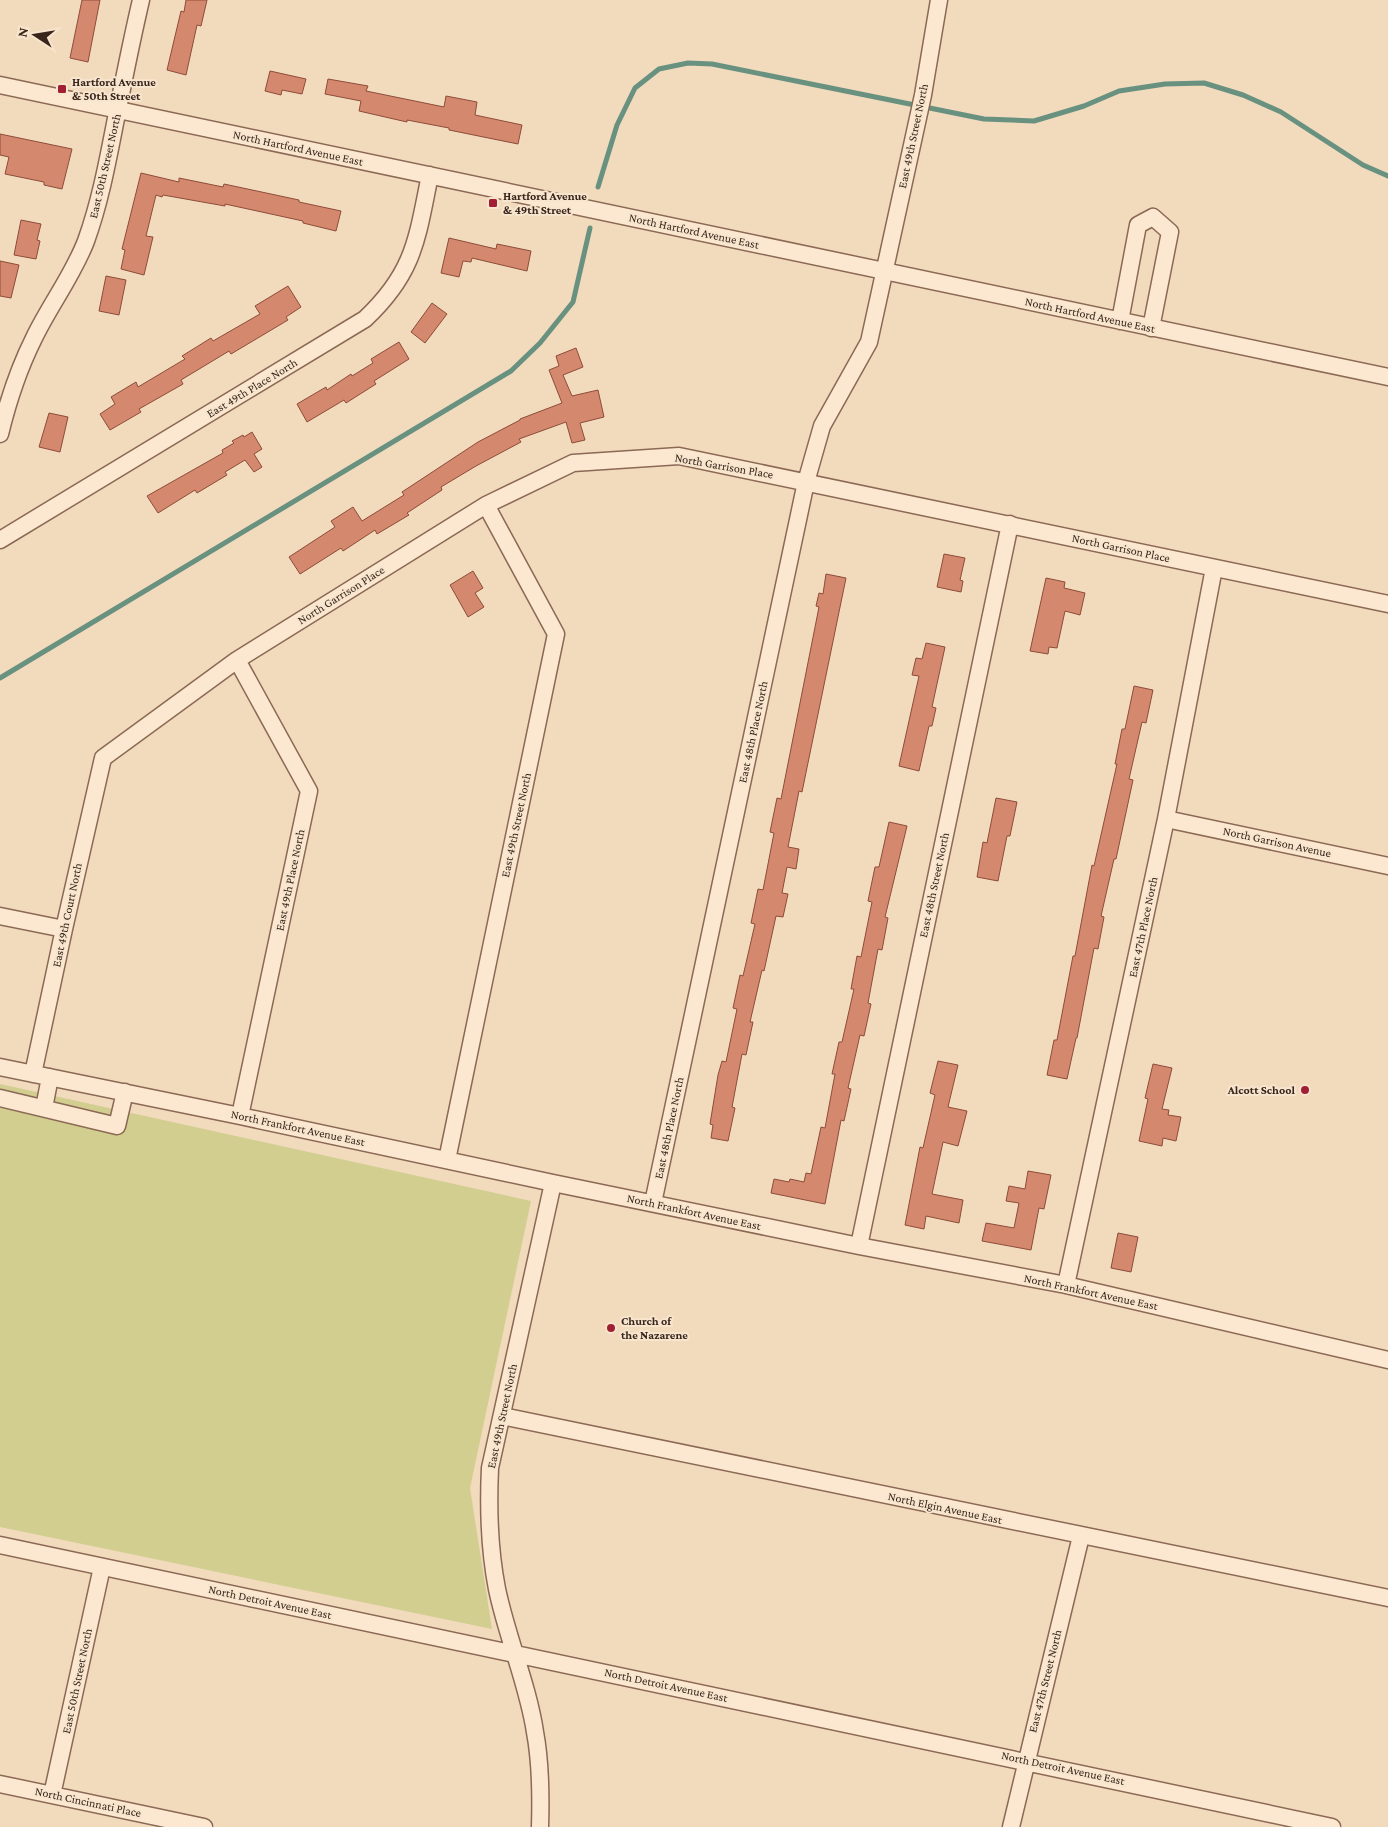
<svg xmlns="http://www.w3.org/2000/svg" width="1388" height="1827" font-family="'Crimson Pro',serif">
	<rect width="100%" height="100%" fill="#f2dabd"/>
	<path fill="#d1ce90" d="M 0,1084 L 531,1201 L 470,1488 L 492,1629 L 0,1527 Z"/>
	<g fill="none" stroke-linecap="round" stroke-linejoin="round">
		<path stroke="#689180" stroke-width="5" d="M 598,187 L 617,125 L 635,88 L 659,69 L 688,63 L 712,64 L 984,119 L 1034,121 L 1084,106 L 1119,91 L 1165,84 L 1204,83 L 1243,95 L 1281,112 L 1363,165 L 1388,176
			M 0,678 L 511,371 L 540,343 L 573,302 L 590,228"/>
	</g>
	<path fill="#d4896f" stroke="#8d4c38" d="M 82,0 L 100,0 L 88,62 L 70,58 Z
		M 186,0 L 207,0 L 201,26 L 197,25 L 186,75 L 167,70 L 181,11 L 184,12 Z
		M 270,71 L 306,79 L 302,94 L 282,90 L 281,95 L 265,91 Z
		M 328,79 L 368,86 L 366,91 L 444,107 L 446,96 L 477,102 L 475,115 L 522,125 L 518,144 L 449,130 L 449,128 L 407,120 L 407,122 L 359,111 L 361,101 L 325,94 Z
		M 0,134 L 72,149 L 62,189 L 44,185 L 44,182 L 5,174 L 9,157 L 0,155 Z
		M 141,173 L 179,182 L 179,178 L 223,187 L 224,184 L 299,200 L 299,202 L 341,211 L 336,231 L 303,223 L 303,221 L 225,204 L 225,206 L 163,195 L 162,197 L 156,195 L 146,236 L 153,237 L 144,275 L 121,269 L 125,250 L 122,249 Z
		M 21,220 L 41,224 L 37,240 L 40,241 L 36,259 L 14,255 Z
		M 449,238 L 496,249 L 497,244 L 531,251 L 527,271 L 472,258 L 471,262 L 463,261 L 459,277 L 441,273 Z
		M 0,261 L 19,265 L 11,298 L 0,296 Z
		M 106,276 L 126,280 L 119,315 L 99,311 Z
		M 288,286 L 301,307 L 286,317 L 288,320 L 231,354 L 229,351 L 181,380 L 183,384 L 139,409 L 141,412 L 110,430 L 100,414 L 115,404 L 111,397 L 136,382 L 138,387 L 185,359 L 182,356 L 211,338 L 213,341 L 260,314 L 255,306 Z
		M 432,303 L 447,314 L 425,343 L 411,332 Z
		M 399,342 L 409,359 L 374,381 L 376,384 L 346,403 L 344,400 L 307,422 L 297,404 L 326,387 L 327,390 L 351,374 L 352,376 L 373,363 L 371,359 Z
		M 576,348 L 583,367 L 563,375 L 572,396 L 598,390 L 604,417 L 580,423 L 585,440 L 572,443 L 566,422 L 519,439 L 521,442 L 476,466 L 441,487 L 442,490 L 407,513 L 409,515 L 377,534 L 375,530 L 343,551 L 341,548 L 300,574 L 289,557 L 335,527 L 331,521 L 353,507 L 362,521 L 404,495 L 402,492 L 478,442 L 520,420 L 520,419 L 562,403 L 549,370 L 559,366 L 556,356 Z
		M 49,413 L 68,417 L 60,452 L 39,447 Z
		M 252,432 L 262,449 L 254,454 L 262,467 L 254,472 L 245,460 L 225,472 L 227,475 L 197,493 L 195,490 L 158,513 L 147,496 L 223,453 L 222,450 L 234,443 L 232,441 L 243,435 L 244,437 Z
		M 944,554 L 965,558 L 960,580 L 963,581 L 961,592 L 937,587 Z
		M 473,571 L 483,588 L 475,593 L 484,607 L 468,617 L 450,585 Z
		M 826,574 L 846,578 L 802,792 L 799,791 L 788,847 L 799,849 L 796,869 L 787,867 L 782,893 L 788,894 L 783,917 L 776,916 L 764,971 L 762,970 L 750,1022 L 753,1022 L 746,1055 L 742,1054 L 732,1107 L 735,1108 L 728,1141 L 711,1138 L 713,1125 L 710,1124 L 718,1075 L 722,1061 L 726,1062 L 737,1009 L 733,1008 L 740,975 L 743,976 L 755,924 L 751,923 L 758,889 L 763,890 L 774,833 L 770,832 L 777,798 L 781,799 L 819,607 L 816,606 L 819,593 L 823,594 Z
		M 1046,578 L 1065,582 L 1064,588 L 1085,593 L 1080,615 L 1065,611 L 1057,648 L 1049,647 L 1048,654 L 1030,651 Z
		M 926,643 L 945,647 L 932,707 L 936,708 L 932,726 L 929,726 L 919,771 L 899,766 L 919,676 L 912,675 L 916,658 L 922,659 Z
		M 1134,686 L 1153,690 L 1146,723 L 1142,722 L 1129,779 L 1133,780 L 1116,859 L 1114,859 L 1101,916 L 1104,917 L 1098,949 L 1094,948 L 1077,1038 L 1076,1038 L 1067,1079 L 1047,1075 L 1054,1040 L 1057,1040 L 1073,956 L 1075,956 L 1092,865 L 1094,866 L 1117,764 L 1115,764 L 1122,729 L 1125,729 Z
		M 996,798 L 1017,802 L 1010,836 L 1007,836 L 998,881 L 977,877 L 983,842 L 987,843 Z
		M 889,822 L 907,826 L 885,917 L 888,918 L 882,950 L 878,949 L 868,1003 L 871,1004 L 864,1036 L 860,1035 L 848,1088 L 851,1089 L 844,1121 L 841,1120 L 825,1204 L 771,1193 L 774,1179 L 789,1182 L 790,1179 L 804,1182 L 806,1173 L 811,1174 L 821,1127 L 825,1128 L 835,1074 L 832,1074 L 839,1042 L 842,1042 L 854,989 L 851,989 L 857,956 L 861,957 L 872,902 L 868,901 L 875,867 L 879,867 Z
		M 938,1061 L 958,1065 L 948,1107 L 967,1111 L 958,1146 L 943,1142 L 932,1194 L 963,1200 L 959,1223 L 926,1216 L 924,1229 L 905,1225 L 920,1147 L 923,1148 L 935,1095 L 930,1093 Z
		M 1153,1064 L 1172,1068 L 1162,1109 L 1169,1110 L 1168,1115 L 1181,1117 L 1176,1141 L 1163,1138 L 1162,1146 L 1139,1141 L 1148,1099 L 1145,1098 Z
		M 1028,1171 L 1051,1175 L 1044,1209 L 1039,1208 L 1031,1250 L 982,1241 L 986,1223 L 1014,1228 L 1019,1203 L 1006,1201 L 1009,1186 L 1025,1189 Z
		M 1118,1233 L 1138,1237 L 1131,1272 L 1111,1268 Z"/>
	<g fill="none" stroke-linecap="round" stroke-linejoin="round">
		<g stroke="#8b6954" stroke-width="19">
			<path id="minor" d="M 0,85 L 1388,377
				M 1120,321 L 1138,225 L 1153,217 L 1170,232 L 1151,328
				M 0,434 C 8,401 19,368 34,338 C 50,305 73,275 86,241 C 104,191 111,140 122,89 C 128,59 134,30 141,0
				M 0,540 L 365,319 C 415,272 417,238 430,175
				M 237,660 L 309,791 L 240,1116
				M 1166,819 L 1388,866
				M 0,916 L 64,929
				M 0,1067 L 240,1116 L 553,1183 L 859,1246 L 1066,1285 L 1388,1360
				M 33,1074 L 64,929 L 103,758 L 237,660 L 486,505 L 573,463 L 679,456 L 1388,604
				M 0,1098 L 117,1126 L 125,1092
				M 44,1108 L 50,1077
				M 447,1160 L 556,634 L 486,505
				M 653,1203 L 806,482 L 822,426 L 869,342 L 923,95 L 939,0
				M 859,1246 L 1010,524
				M 1066,1285 L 1166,819 L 1214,568
				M 502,1416 L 1388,1598
				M 0,1545 C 444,1640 889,1730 1332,1827
				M 0,1784 L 204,1827
				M 52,1795 L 102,1567
				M 540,1827 C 541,1795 541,1764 535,1732 C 528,1685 507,1637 497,1589 C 489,1548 488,1510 490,1468 L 553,1183
				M 1011,1827 L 1081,1536"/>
		</g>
		<use href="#minor" stroke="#fce8d1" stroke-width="16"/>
	</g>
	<g fill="#a01f34" stroke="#f8e5cd" stroke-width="2">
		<rect x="57" y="84" width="10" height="10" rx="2.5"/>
		<rect x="488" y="198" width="10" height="10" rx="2.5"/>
		<circle cx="1305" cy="1090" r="5"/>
		<circle cx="611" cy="1328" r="5"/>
	</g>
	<g text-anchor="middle" stroke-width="4" stroke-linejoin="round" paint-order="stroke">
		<g font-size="12" font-weight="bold" fill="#39251b" stroke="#f8e5cd" text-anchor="start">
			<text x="72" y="86">Hartford Avenue<tspan x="72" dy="14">&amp; 50th Street</tspan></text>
			<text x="503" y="200">Hartford Avenue<tspan x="503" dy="14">&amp; 49th Street</tspan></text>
			<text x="1295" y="1094" text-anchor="end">Alcott School</text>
			<text x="621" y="1325">Church of<tspan x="621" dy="14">the Nazarene</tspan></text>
		</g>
		<g font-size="12" fill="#39251b" stroke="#f8e5cd">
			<text transform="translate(913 136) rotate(-78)" y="4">East 49th Street North</text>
			<text transform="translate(298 148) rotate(12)" y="4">North Hartford Avenue East</text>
			<text transform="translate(105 166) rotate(-77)" y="4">East 50th Street North</text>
			<text transform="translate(694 231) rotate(12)" y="4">North Hartford Avenue East</text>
			<text transform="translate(1090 315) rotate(12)" y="4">North Hartford Avenue East</text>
			<text transform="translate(252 388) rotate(-31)" y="4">East 49th Place North</text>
			<text transform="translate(724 466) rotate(10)" y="4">North Garrison Place</text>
			<text transform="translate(1121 548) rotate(12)" y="4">North Garrison Place</text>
			<text transform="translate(341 595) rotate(-32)" y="4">North Garrison Place</text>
			<text transform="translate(753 732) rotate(-78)" y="4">East 48th Place North</text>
			<text transform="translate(516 825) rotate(-78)" y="4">East 49th Street North</text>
			<text transform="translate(1277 842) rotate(12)" y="4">North Garrison Avenue</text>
			<text transform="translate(290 880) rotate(-78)" y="4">East 49th Place North</text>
			<text transform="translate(934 885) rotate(-78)" y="4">East 48th Street North</text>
			<text transform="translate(67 915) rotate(-78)" y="4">East 49th Court North</text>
			<text transform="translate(1143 927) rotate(-78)" y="4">East 47th Place North</text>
			<text transform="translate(298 1128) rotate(12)" y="4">North Frankfort Avenue East</text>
			<text transform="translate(669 1128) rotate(-78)" y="4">East 48th Place North</text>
			<text transform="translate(694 1212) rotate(12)" y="4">North Frankfort Avenue East</text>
			<text transform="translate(1091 1292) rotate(12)" y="4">North Frankfort Avenue East</text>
			<text transform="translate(502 1416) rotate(-78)" y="4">East 49th Street North</text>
			<text transform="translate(945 1508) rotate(12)" y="4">North Elgin Avenue East</text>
			<text transform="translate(270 1602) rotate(12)" y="4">North Detroit Avenue East</text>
			<text transform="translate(77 1681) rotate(-78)" y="4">East 50th Street North</text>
			<text transform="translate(1045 1681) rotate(-76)" y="4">East 47th Street North</text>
			<text transform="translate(666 1685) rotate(12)" y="4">North Detroit Avenue East</text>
			<text transform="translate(1063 1768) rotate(12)" y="4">North Detroit Avenue East</text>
			<text transform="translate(88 1802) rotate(12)" y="4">North Cincinnati Place</text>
		</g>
	</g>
	<g transform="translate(35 35) rotate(282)" stroke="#f8e5cd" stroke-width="4" paint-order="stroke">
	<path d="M0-4L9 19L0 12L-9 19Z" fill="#39251b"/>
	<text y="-8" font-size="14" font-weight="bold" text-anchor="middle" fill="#39251b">N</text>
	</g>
</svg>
